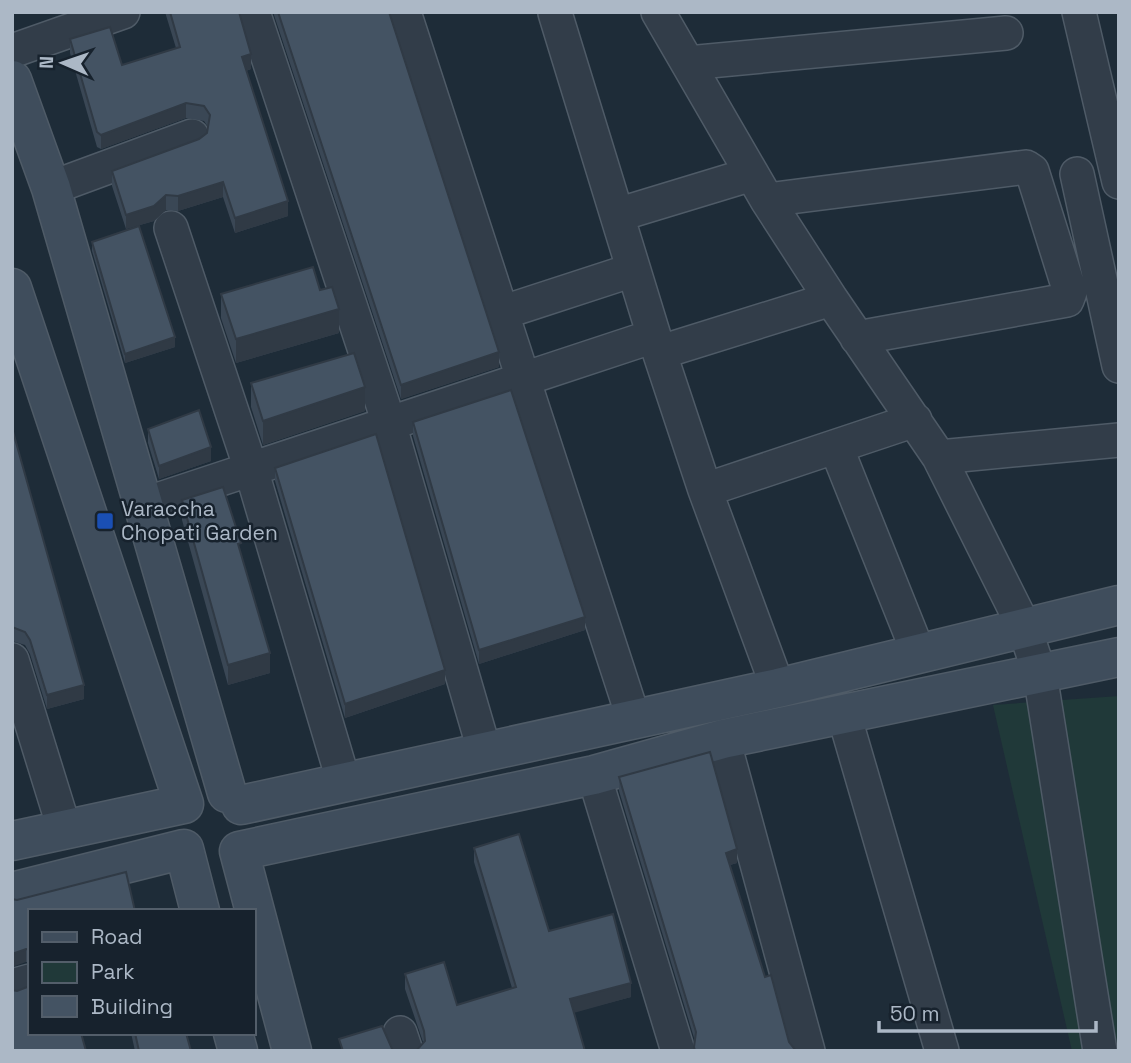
<svg xmlns="http://www.w3.org/2000/svg" width="1131" height="1063" font-family="'Space Grotesk',sans-serif">
	<rect width="100%" height="100%" fill="#1e2c38"/>
	<path fill="#203939" d="M 1119,696 L 1119,1051 L 1072,1051 L 993,705 Z"/>
	<g fill="none" stroke-linecap="round" stroke-linejoin="round">
		<g stroke="#4f5b67" stroke-width="36">
			<path id="street" d="M 253,12 L 389,423 L 485,753
				M 404,12 L 634,720
				M 658,12 L 767,200 L 831,299 L 939,457 L 1024,627 L 1040,674 L 1100,1051
				M 1079,12 L 1119,182
				M 555,13 L 654,336 L 705,490 L 778,688
				M 12,51 L 123,12
				M 688,63 L 1006,33
				M 1077,174 L 1119,366
				M 51,188 L 192,136
				M 767,200 L 1026,167 L 1032,171 L 1070,292 L 1067,300 L 857,338
				M 617,215 L 752,174
				M 171,228 L 251,469 L 344,783
				M 501,313 L 633,270
				M 661,352 L 831,299
				M 836,447 L 918,652
				M 939,457 L 1119,440
				M 705,490 L 915,420
				M 145,504 L 654,336
				M 12,660 L 64,828
				M 844,715 L 942,1051
				M 723,739 L 808,1051
				M 594,775 L 678,1051
				M 12,986 L 30,981
				M 400,1033 L 406,1051"/>
		</g>
		<g stroke="#4f5b67" stroke-width="41">
			<path id="secondary" d="M 12,80 L 51,188 L 227,793
				M 12,288 L 184,804 L 12,841
				M 241,805 L 778,688 L 1119,605
				M 12,892 L 184,849 L 200,911
				M 233,1033 L 238,1051
				M 292,1051 L 239,851 L 594,775 L 723,739 L 1119,657"/>
		</g>
		<use href="#street" stroke="#323d49" stroke-width="33"/>
		<use href="#secondary" stroke="#3f4d5c" stroke-width="38"/>
	</g>
	<path fill="#3a4755" d="M 165,12 L 239,12 L 251,69 L 246,71 L 288,216 L 235,233 L 223,197 L 178,211 L 166,210 L 154,221 L 126,229 L 112,186 L 112,171 L 199,139 L 207,133 L 208,127 L 204,121 L 186,118 L 101,149 L 97,147 L 70,53 L 70,39 L 122,65 L 176,48 Z
		M 273,12 L 389,12 L 499,367 L 401,399 Z
		M 92,242 L 175,347 L 125,363 L 92,251 Z
		M 320,290 L 339,333 L 236,363 L 221,318 L 221,294 Z
		M 251,383 L 365,411 L 263,445 L 251,407 Z
		M 413,422 L 585,630 L 479,664 L 413,436 Z
		M 12,428 L 84,699 L 47,709 L 30,654 L 25,645 L 12,641 Z
		M 148,429 L 211,461 L 159,479 L 148,443 Z
		M 275,468 L 445,684 L 345,718 L 275,481 Z
		M 182,500 L 241,553 L 270,673 L 228,685 L 182,520 Z
		M 619,777 L 737,863 L 730,865 L 765,977 L 789,1042 L 796,1051 L 694,1051 L 695,1041 L 619,791 Z
		M 474,848 L 549,931 L 631,997 L 574,1012 L 423,1042 L 405,989 L 405,974 L 457,1005 L 512,988 L 474,862 Z
		M 12,899 L 30,911 L 30,963 L 26,962 Z
		M 131,1033 L 186,1033 L 191,1051 L 135,1051 Z"/>
	<path fill="#303a45" d="M 251,54 L 251,69 L 242,72 L 242,57 Z
		M 186,103 L 186,118 L 101,149 L 101,135 Z
		M 223,182 L 223,197 L 178,211 L 178,196 Z
		M 166,195 L 166,210 L 154,221 L 126,229 L 126,215 Z
		M 288,201 L 288,216 L 235,233 L 235,218 Z
		M 339,309 L 339,333 L 236,363 L 236,339 Z
		M 175,337 L 175,347 L 125,363 L 125,354 Z
		M 499,352 L 499,367 L 401,399 L 401,385 Z
		M 365,387 L 365,411 L 263,445 L 263,421 Z
		M 211,447 L 211,461 L 159,479 L 159,466 Z
		M 585,617 L 585,630 L 479,664 L 479,650 Z
		M 270,653 L 270,673 L 228,685 L 228,665 Z
		M 445,670 L 445,684 L 345,718 L 345,704 Z
		M 84,685 L 84,699 L 47,709 L 47,695 Z
		M 737,849 L 737,863 L 726,866 L 726,853 Z
		M 26,949 L 26,962 L 12,967 L 12,954 Z
		M 631,983 L 631,997 L 570,1014 L 570,999 Z"/>
	<path fill="#445363" stroke="#303a45" stroke-width="2" d="M 170,12 L 239,12 L 251,54 L 242,57 L 288,201 L 235,218 L 223,182 L 178,196 L 166,195 L 154,206 L 126,215 L 112,171 L 199,139 L 207,133 L 210,115 L 204,106 L 186,103 L 101,135 L 97,132 L 70,39 L 110,27 L 122,65 L 180,47 Z
		M 278,12 L 389,12 L 499,352 L 401,385 Z
		M 139,226 L 175,337 L 125,354 L 92,242 Z
		M 313,267 L 320,290 L 332,287 L 339,309 L 236,339 L 221,294 Z
		M 354,353 L 365,387 L 263,421 L 251,383 Z
		M 511,390 L 585,617 L 479,650 L 413,422 Z
		M 199,410 L 211,447 L 159,466 L 148,429 Z
		M 12,428 L 84,685 L 47,695 L 30,640 L 25,632 L 12,627 Z
		M 376,434 L 445,670 L 345,704 L 275,468 Z
		M 223,487 L 241,543 L 238,544 L 270,653 L 228,665 L 182,500 Z
		M 710,752 L 737,849 L 726,853 L 765,977 L 771,975 L 789,1042 L 796,1051 L 695,1051 L 694,1047 L 696,1032 L 619,777 Z
		M 519,834 L 549,931 L 613,914 L 631,983 L 570,999 L 585,1051 L 416,1051 L 425,1041 L 424,1031 L 405,974 L 444,962 L 457,1005 L 516,987 L 474,848 Z
		M 126,872 L 135,911 L 30,911 L 30,950 L 26,949 L 12,954 L 12,899 L 17,900 Z
		M 30,986 L 30,1033 L 81,1033 L 86,1051 L 12,1051 L 12,990 L 17,991 Z
		M 382,1026 L 393,1051 L 343,1051 L 339,1039 Z
		M 135,1033 L 186,1033 L 191,1051 L 139,1051 Z"/>
	<rect fill="#1a4fb4" stroke="#17222d" stroke-width="2.5" x="96" y="512" width="18" height="18" rx="3.5"/>
	<g text-anchor="middle" stroke-width="5" stroke-linejoin="round" paint-order="stroke">
		<g font-size="21" fill="#acb8c6" stroke="#17222d" text-anchor="start">
			<text x="121" y="516">Varaccha<tspan x="121" dy="24">Chopati Garden</tspan></text>
		</g>
	</g>
	<rect width="1131" height="1063" fill="none" stroke="#acb8c6" stroke-width="28"/>
	<rect x="28" y="909" width="228" height="126" fill="#17222d" stroke="#535e6a" stroke-width="2"/>
	<rect x="42" y="932" width="35" height="10" fill="#3f4d5c" stroke="#535e6a" stroke-width="2"/>
	<text x="91" y="944" font-size="21" fill="#acb8c6">Road</text>
	<rect x="42" y="962" width="35" height="21" fill="#203939" stroke="#535e6a" stroke-width="2"/>
	<text x="91" y="979" font-size="21" fill="#acb8c6">Park</text>
	<rect x="42" y="996" width="35" height="21" fill="#445363" stroke="#535e6a" stroke-width="2"/>
	<text x="91" y="1014" font-size="21" fill="#acb8c6">Building</text>
	<g transform="translate(63 63) rotate(272)" stroke="#17222d" stroke-width="5" paint-order="stroke">
	<path d="M0-5L12 26L0 18L-12 26Z" fill="#acb8c6"/>
	<text y="-10" font-size="19" font-weight="bold" text-anchor="middle" fill="#acb8c6">N</text>
	</g>
	<path d="M879 1021v10h217v-10" fill="none" stroke="#acb8c6" stroke-width="3.5"/>
	<text x="890" y="1021" font-size="21" fill="#acb8c6" stroke="#17222d" stroke-width="5" paint-order="stroke">50 m</text>
</svg>
